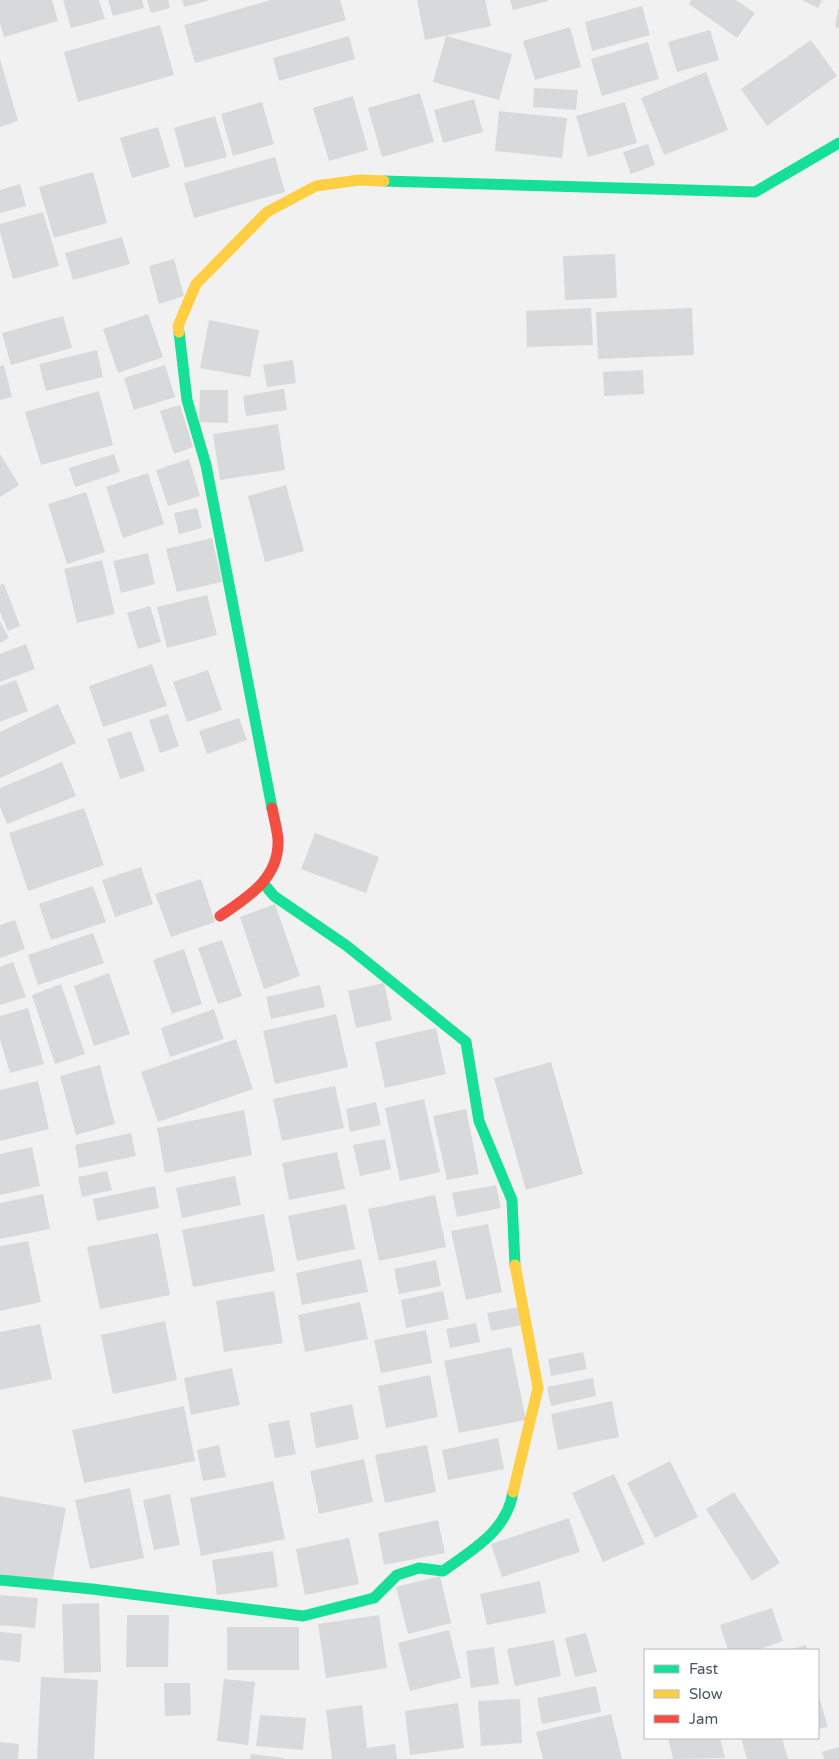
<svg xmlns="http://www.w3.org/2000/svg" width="839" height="1759" font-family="'Varela Round',sans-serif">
	<rect width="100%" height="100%" fill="#f2f1f1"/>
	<path fill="#d8d9da" d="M 0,0 L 52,0 L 58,21 L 4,37 L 0,23 Z
		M 63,0 L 99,0 L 105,19 L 71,28 Z
		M 108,0 L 142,0 L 144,8 L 113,16 Z
		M 147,0 L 168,0 L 170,8 L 151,13 Z
		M 182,0 L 207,0 L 207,1 L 184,7 Z
		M 271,0 L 340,0 L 346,20 L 195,63 L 184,25 Z
		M 417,0 L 485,0 L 491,26 L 425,40 Z
		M 510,0 L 548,0 L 548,1 L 513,10 Z
		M 691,0 L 736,0 L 755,13 L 737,38 L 689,4 Z
		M 802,0 L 822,0 L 818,8 Z
		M 642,6 L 650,35 L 592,51 L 585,22 Z
		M 838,9 L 839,9 L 839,28 L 835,27 Z
		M 160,25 L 174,75 L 78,102 L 64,52 Z
		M 570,27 L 581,67 L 535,80 L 523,41 Z
		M 710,30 L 719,60 L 677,72 L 668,42 Z
		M 349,36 L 355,59 L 279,81 L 273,58 Z
		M 446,36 L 512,54 L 499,100 L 433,82 Z
		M 811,40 L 837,76 L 767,126 L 741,89 Z
		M 648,42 L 659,79 L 602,96 L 591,59 Z
		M 0,59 L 18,121 L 0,127 Z
		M 706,72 L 728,130 L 664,155 L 641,98 Z
		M 534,88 L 578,90 L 576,110 L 533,107 Z
		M 420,93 L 434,142 L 382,157 L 368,108 Z
		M 353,96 L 368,150 L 329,161 L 313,108 Z
		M 474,99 L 483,132 L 443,143 L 434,110 Z
		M 262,102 L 274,144 L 233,156 L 221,114 Z
		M 625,102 L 637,143 L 588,157 L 576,116 Z
		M 499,111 L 567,118 L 562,158 L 495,151 Z
		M 215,116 L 227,157 L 185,168 L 174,128 Z
		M 158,127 L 170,167 L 132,178 L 120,138 Z
		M 648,144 L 655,165 L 631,174 L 623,152 Z
		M 275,157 L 285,192 L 194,218 L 184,183 Z
		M 93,172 L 107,223 L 54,238 L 39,187 Z
		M 20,184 L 26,206 L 0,213 L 0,190 Z
		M 43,212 L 59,266 L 13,279 L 0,232 L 0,224 Z
		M 122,237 L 130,264 L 73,280 L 65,253 Z
		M 615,254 L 617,298 L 565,300 L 563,256 Z
		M 174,259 L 184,296 L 159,304 L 149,266 Z
		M 591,308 L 593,345 L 527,347 L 526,311 Z
		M 692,308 L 694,355 L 598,359 L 596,312 Z
		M 148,314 L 163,357 L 118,373 L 103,329 Z
		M 63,316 L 72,348 L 11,365 L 2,333 Z
		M 209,320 L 259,330 L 250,377 L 200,368 Z
		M 97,350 L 103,377 L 46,391 L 39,364 Z
		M 293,360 L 296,383 L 267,387 L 263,365 Z
		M 4,365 L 12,397 L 0,400 L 0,366 Z
		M 165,365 L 175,397 L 134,410 L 124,378 Z
		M 643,370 L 644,394 L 604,396 L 603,372 Z
		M 284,389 L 287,410 L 246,416 L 243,396 Z
		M 200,390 L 228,390 L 228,423 L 199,422 Z
		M 99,391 L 113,445 L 41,465 L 25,412 Z
		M 180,405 L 193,447 L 174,454 L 160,411 Z
		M 278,424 L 285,470 L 220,480 L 213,434 Z
		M 0,454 L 19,485 L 0,497 Z
		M 114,454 L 120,472 L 75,487 L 69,468 Z
		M 189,459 L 200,496 L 168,506 L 156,470 Z
		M 148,473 L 164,524 L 123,538 L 106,487 Z
		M 286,485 L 304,551 L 265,562 L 248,496 Z
		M 86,492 L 105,552 L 67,564 L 48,504 Z
		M 197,508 L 202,528 L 179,534 L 174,513 Z
		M 212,538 L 222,582 L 177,592 L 166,549 Z
		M 148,553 L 155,584 L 121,593 L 113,561 Z
		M 102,560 L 115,614 L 77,623 L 64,569 Z
		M 4,584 L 20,626 L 8,631 L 0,612 L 0,585 Z
		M 207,595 L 217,635 L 167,648 L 157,607 Z
		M 150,606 L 161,642 L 138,649 L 127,613 Z
		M 0,621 L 9,638 L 0,643 Z
		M 26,644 L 35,669 L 0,682 L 0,654 Z
		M 152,664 L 167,706 L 103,727 L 89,686 Z
		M 208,670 L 222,710 L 187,722 L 173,682 Z
		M 16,680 L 28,711 L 0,722 L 0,686 Z
		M 58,704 L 76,743 L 0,778 L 0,732 Z
		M 168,714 L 179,746 L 160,753 L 149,720 Z
		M 239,718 L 247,740 L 207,754 L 199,731 Z
		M 131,731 L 145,771 L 120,779 L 107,739 Z
		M 62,762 L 76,796 L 7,824 L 0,807 L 0,788 Z
		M 84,808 L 104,865 L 28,891 L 9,833 Z
		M 315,833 L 379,857 L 366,893 L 301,869 Z
		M 141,867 L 153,904 L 115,917 L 102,880 Z
		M 201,879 L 215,922 L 171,937 L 155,894 Z
		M 93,886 L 106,922 L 51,940 L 39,904 Z
		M 275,904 L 300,976 L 264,989 L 240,917 Z
		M 15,920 L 25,949 L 0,958 L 0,925 Z
		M 93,933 L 104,963 L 38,985 L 28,955 Z
		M 222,940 L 242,996 L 218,1004 L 198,948 Z
		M 184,949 L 202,1004 L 172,1014 L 153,960 Z
		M 13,962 L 26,997 L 0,1005 L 0,967 Z
		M 109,973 L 130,1034 L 94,1046 L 74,986 Z
		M 384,983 L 392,1020 L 356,1028 L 348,991 Z
		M 61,984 L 85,1054 L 55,1064 L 32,995 Z
		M 320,985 L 325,1007 L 271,1019 L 266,997 Z
		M 28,1008 L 44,1064 L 10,1073 L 0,1039 L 0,1016 Z
		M 214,1009 L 224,1039 L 170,1057 L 161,1028 Z
		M 336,1014 L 348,1067 L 275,1084 L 263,1031 Z
		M 436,1028 L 446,1074 L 385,1088 L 375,1042 Z
		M 236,1039 L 253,1089 L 158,1122 L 141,1072 Z
		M 551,1062 L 583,1174 L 526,1190 L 494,1078 Z
		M 100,1065 L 115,1124 L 76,1135 L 60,1076 Z
		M 38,1081 L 49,1129 L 0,1141 L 0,1090 Z
		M 335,1086 L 344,1128 L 282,1141 L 273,1099 Z
		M 424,1099 L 440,1172 L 400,1181 L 385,1108 Z
		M 376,1102 L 381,1125 L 350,1132 L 346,1109 Z
		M 466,1109 L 479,1174 L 447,1180 L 433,1116 Z
		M 244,1110 L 252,1155 L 165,1173 L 157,1128 Z
		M 131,1133 L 136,1156 L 79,1168 L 75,1145 Z
		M 385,1139 L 391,1169 L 360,1176 L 353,1145 Z
		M 32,1147 L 40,1186 L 0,1195 L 0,1154 Z
		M 337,1152 L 345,1189 L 289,1200 L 282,1163 Z
		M 107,1171 L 112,1190 L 82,1197 L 78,1177 Z
		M 235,1176 L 241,1205 L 182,1218 L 176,1188 Z
		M 496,1185 L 501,1208 L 457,1217 L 452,1193 Z
		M 155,1186 L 159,1208 L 97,1221 L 93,1199 Z
		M 43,1194 L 50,1229 L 0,1239 L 0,1203 Z
		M 435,1195 L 446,1247 L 379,1261 L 368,1209 Z
		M 346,1204 L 355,1249 L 297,1261 L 288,1216 Z
		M 264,1214 L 275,1271 L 193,1287 L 182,1230 Z
		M 488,1224 L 502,1292 L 466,1300 L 451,1231 Z
		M 158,1233 L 170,1295 L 100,1309 L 87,1247 Z
		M 28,1241 L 41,1302 L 0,1311 L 0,1246 Z
		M 361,1259 L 368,1292 L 302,1305 L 296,1273 Z
		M 436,1260 L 441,1286 L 399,1294 L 394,1269 Z
		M 274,1291 L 283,1343 L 224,1352 L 216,1301 Z
		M 443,1291 L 449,1319 L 406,1328 L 401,1300 Z
		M 360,1302 L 368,1339 L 305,1352 L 298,1315 Z
		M 519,1307 L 522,1325 L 491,1331 L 487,1313 Z
		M 165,1321 L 177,1380 L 113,1394 L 101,1335 Z
		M 476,1323 L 480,1342 L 450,1348 L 446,1329 Z
		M 40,1324 L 52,1379 L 0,1390 L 0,1332 Z
		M 426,1330 L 432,1363 L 381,1373 L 374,1340 Z
		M 511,1347 L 526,1420 L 459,1433 L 444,1361 Z
		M 583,1352 L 587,1369 L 551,1376 L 548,1359 Z
		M 232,1368 L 240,1405 L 191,1415 L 184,1378 Z
		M 430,1375 L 438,1417 L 386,1428 L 378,1386 Z
		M 593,1378 L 596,1396 L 551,1406 L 547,1387 Z
		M 612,1401 L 619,1437 L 558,1450 L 551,1414 Z
		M 352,1404 L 359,1439 L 316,1448 L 310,1413 Z
		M 184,1406 L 195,1461 L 84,1483 L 72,1430 Z
		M 289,1420 L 296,1454 L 275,1458 L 268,1424 Z
		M 498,1438 L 504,1469 L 448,1480 L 442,1450 Z
		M 219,1445 L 226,1477 L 203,1481 L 197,1450 Z
		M 427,1445 L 436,1492 L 385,1503 L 375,1455 Z
		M 364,1459 L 373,1502 L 319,1514 L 310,1471 Z
		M 670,1461 L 698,1517 L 655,1538 L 627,1483 Z
		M 614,1474 L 645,1544 L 603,1562 L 572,1493 Z
		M 273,1481 L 285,1539 L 201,1556 L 190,1498 Z
		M 130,1488 L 144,1558 L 90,1569 L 75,1500 Z
		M 734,1492 L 780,1563 L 752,1581 L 706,1509 Z
		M 170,1494 L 180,1545 L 154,1550 L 143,1500 Z
		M 0,1496 L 66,1508 L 52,1583 L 0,1574 Z
		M 569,1518 L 580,1552 L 502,1577 L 491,1544 Z
		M 438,1520 L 445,1553 L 384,1565 L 378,1533 Z
		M 349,1538 L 359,1584 L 305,1595 L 296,1549 Z
		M 273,1551 L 278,1587 L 217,1595 L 212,1560 Z
		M 440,1576 L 451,1623 L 408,1634 L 396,1587 Z
		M 540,1581 L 546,1613 L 487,1625 L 480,1594 Z
		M 0,1595 L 38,1598 L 35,1628 L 0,1625 Z
		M 99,1603 L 101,1672 L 64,1673 L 62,1604 Z
		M 772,1608 L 783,1641 L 757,1650 L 728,1650 L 720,1625 Z
		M 127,1615 L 169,1615 L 168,1667 L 126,1667 Z
		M 379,1615 L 387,1668 L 326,1678 L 318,1624 Z
		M 227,1627 L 299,1627 L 299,1670 L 227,1670 Z
		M 449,1630 L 461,1678 L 410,1691 L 398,1643 Z
		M 0,1632 L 22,1634 L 20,1662 L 0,1660 Z
		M 586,1633 L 597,1672 L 575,1677 L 565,1638 Z
		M 554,1640 L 561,1676 L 515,1686 L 507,1649 Z
		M 806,1645 L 807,1650 L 788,1650 Z
		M 494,1647 L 499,1684 L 471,1688 L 466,1651 Z
		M 41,1677 L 98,1680 L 94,1759 L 37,1759 Z
		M 224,1679 L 255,1682 L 248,1745 L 217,1741 Z
		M 164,1683 L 190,1683 L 191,1715 L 165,1716 Z
		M 596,1686 L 601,1712 L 542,1724 L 537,1698 Z
		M 818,1694 L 828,1727 L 818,1729 Z
		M 520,1699 L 522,1743 L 481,1746 L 478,1701 Z
		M 458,1703 L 464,1748 L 410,1755 L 405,1711 Z
		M 362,1705 L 367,1748 L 395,1744 L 397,1759 L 332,1759 L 326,1710 Z
		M 611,1714 L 622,1759 L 543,1759 L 536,1732 Z
		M 260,1715 L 306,1718 L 303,1750 L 256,1746 Z
		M 668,1738 L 720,1738 L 725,1758 L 673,1759 Z
		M 741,1738 L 782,1738 L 788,1759 L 747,1759 Z
		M 0,1742 L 19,1744 L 18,1759 L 0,1759 Z
		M 839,1747 L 839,1759 L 824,1759 L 822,1752 Z
		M 251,1754 L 284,1758 L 284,1759 L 250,1759 Z"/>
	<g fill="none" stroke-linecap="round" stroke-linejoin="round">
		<path stroke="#16e098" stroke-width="11" d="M 384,181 L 755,192 L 839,143
			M 179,332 L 187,400 L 206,465 L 272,808
			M 264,884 L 274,896 L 347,946 L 466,1042 L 479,1121 L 512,1200 L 515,1265
			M 0,1580 L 92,1589 L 303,1616 L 374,1598 L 397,1575 L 419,1568 L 443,1571 C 472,1550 507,1531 513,1492"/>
		<path stroke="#ffcf43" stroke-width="11" d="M 179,332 L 178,326 L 196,284 L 267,212 L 316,186 L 359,180 L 384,181
			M 513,1492 L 538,1388 L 515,1265"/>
		<path stroke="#f24e42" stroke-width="11" d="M 220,916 C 248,897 280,878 278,839 C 277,829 274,818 272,808"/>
	</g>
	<rect x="644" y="1649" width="175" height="90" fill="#ffffff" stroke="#b6bbbf"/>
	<rect x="654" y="1665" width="25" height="8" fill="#16e098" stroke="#b6bbbf"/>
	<text x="689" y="1674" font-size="15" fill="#48565f">Fast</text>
	<rect x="654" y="1690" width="25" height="8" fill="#ffcf43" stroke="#b6bbbf"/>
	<text x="689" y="1699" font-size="15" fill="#48565f">Slow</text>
	<rect x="654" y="1715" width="25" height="8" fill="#f24e42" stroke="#b6bbbf"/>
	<text x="689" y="1724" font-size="15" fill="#48565f">Jam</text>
</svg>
